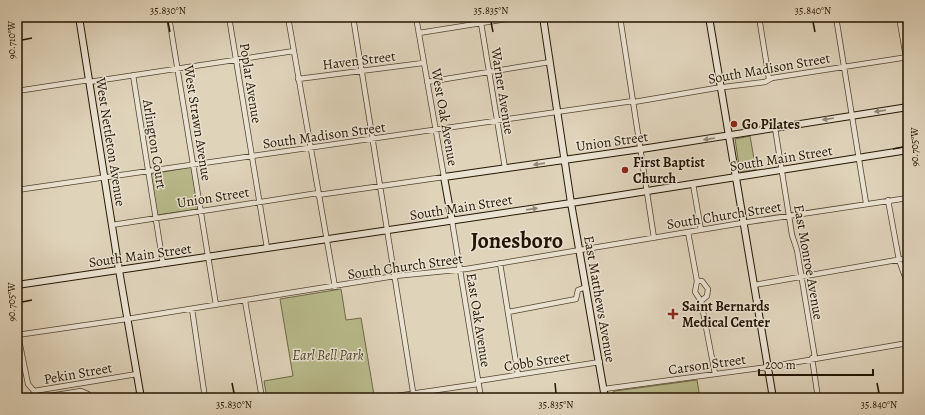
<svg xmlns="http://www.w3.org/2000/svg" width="925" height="415" font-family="Alegreya,serif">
	<rect width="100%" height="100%" fill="#dfd3ba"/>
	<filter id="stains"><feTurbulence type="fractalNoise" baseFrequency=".005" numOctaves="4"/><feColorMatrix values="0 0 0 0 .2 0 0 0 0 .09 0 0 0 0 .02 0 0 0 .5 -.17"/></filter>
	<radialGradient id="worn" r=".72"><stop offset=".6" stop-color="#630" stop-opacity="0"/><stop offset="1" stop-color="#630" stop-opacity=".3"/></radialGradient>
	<path fill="#b8ba8b" stroke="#6e6846" d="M 750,136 L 756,170 L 740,172 L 735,139 Z
		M 192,167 L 198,209 L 157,215 L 151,174 Z
		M 341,289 L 346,320 L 361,318 L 374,395 L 358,398 L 267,398 L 264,381 L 293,376 L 280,299 Z
		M 697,380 L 700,398 L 609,398 L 610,394 L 615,391 Z"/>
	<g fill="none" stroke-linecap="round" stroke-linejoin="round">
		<g stroke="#53452f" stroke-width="6">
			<path id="street" d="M 169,17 L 216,305
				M 229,17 L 267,248
				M 288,17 L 335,287
				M 353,17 L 414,398
				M 480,17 L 505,168
				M 620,17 L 654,238
				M 759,17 L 769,79
				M 836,17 L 866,203
				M 899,17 L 906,57
				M 289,19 L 299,17
				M 419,33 L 520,17
				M 133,75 L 163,264
				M 298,79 L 423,63
				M 89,82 L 294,51
				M 427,82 L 550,62
				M 17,91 L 89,80
				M 634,102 L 716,88 L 765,82 L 772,78 L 908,57
				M 775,128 L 792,235 L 797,250 L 815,358
				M 693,184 L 701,230
				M 17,190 L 633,101
				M 318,195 L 444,177 L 416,17
				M 888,200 L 899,260 L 908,285
				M 452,221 L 481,398
				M 112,225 L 318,193
				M 688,232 L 697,281 L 695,292 L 701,301 L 715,374
				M 500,263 L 518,375
				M 697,281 L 702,281 L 708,289 L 707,296 L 701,301
				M 754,285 L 908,258
				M 245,301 L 262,398
				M 192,309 L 205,398
				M 508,312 L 576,299 L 578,290 L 586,287
				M 17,335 L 127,319 L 395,276 L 466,269 L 748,222 L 908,198
				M 18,335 L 28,384 L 34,391 L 137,374
				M 812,358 L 818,398
				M 478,381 L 600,362
				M 604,389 L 768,367 L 908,343
				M 37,398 L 81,391 L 88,394 L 90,398
				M 122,398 L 141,395
				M 383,398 L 478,384"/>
		</g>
		<g stroke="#241601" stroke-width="8">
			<path id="secondary" d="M 79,17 L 119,270 L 141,398
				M 543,17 L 571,203 L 605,398
				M 709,17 L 773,398
				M 452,221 L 444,177 L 648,148 L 908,107
				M 17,285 L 571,203 L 908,150"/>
		</g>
		<use href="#street" stroke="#eae2d2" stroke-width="4.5"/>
		<use href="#secondary" stroke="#eae2d2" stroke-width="6"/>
	</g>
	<defs><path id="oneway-solid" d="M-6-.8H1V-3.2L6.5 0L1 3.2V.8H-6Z"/></defs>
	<g fill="#918674">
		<use href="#oneway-solid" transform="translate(880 111) rotate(172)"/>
		<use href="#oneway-solid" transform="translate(828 119) rotate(171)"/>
		<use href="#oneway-solid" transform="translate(709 139) rotate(171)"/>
		<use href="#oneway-solid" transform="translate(539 164) rotate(172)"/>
		<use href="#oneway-solid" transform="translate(532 209) rotate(-8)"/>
	</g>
	<path fill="none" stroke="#241601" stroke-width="1.5" d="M 168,22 L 170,32M 491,22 L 493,32M 813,22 L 815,32M 22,40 L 32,38M 893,149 L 903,147M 22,302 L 32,300M 232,383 L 234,393M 555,383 L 556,393M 877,383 L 879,393"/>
	<g fill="#8f2418" stroke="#eae2d2" stroke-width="1.5">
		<circle cx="734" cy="124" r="4"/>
		<circle cx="625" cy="170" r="4"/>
		<path d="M671 308h4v4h4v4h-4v4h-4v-4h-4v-4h4z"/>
	</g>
	<g text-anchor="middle" stroke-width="3" stroke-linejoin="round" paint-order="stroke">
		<g font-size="14" fill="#241601" stroke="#eae2d2">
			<text transform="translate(359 60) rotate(-7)" y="5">Haven Street</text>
			<text transform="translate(769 68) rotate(-10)" y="5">South Madison Street</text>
			<text transform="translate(251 83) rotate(81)" y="5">Poplar Avenue</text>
			<text transform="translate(503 91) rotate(81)" y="5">Warner Avenue</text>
			<text transform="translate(445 117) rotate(80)" y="5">West Oak Avenue</text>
			<text transform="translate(198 123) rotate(81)" y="5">West Strawn Avenue</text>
			<text transform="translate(324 135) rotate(-8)" y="5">South Madison Street</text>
			<text transform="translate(612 141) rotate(-8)" y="5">Union Street</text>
			<text transform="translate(111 142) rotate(81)" y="5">West Nettleton Avenue</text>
			<text transform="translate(155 144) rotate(81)" y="5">Arlington Court</text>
			<text transform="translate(781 158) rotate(-9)" y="5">South Main Street</text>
			<text transform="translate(213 197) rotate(-9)" y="5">Union Street</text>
			<text transform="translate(461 207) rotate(-9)" y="5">South Main Street</text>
			<text transform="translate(724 215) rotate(-9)" y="5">South Church Street</text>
			<text transform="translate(140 255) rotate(-8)" y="5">South Main Street</text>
			<text transform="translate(809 262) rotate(80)" y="5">East Monroe Avenue</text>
			<text transform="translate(405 266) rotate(-8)" y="5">South Church Street</text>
			<text transform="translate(600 299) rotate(80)" y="5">East Matthews Avenue</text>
			<text transform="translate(479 320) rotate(81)" y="5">East Oak Avenue</text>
			<text transform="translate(537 361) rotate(-9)" y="5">Cobb Street</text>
			<text transform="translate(707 364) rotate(-8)" y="5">Carson Street</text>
			<text transform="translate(78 373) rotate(-10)" y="5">Pekin Street</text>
		</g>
		<g font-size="14" font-weight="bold" fill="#241601" stroke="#eae2d2" text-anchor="start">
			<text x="742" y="129">Go Pilates</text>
			<text x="633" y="167">First Baptist<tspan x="633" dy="16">Church</tspan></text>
			<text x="682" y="311">Saint Bernards<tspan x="682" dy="16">Medical Center</tspan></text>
		</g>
		<g font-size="14" font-style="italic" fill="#50472a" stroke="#eae2d2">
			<text x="328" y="360">Earl Bell Park</text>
		</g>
		<g font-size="22" font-weight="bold" fill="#241601" stroke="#eae2d2">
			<text x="517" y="248">Jonesboro</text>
		</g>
	</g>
	<rect width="925" height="415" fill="none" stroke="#dfd3ba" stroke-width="44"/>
	<path d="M759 369v6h114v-6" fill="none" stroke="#241601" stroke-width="2"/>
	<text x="765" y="369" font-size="12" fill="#241601" stroke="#eae2d2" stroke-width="3" paint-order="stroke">200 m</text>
	<rect x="22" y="22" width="881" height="371" fill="none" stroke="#241601" stroke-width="1.5"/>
	<g font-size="10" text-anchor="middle" fill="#241601">
		<text x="168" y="14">35.830°N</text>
		<text x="491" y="14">35.835°N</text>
		<text x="813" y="14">35.840°N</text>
		<text transform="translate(11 40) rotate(-90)" y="4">90.710°W</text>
		<text transform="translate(914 147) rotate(-90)" y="4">90.705°W</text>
		<text transform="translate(11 302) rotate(-90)" y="4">90.705°W</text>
		<text x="234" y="408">35.830°N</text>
		<text x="556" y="408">35.835°N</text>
		<text x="879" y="408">35.840°N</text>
	</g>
	<rect width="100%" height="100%" filter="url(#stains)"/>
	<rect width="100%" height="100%" fill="url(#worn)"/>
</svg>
